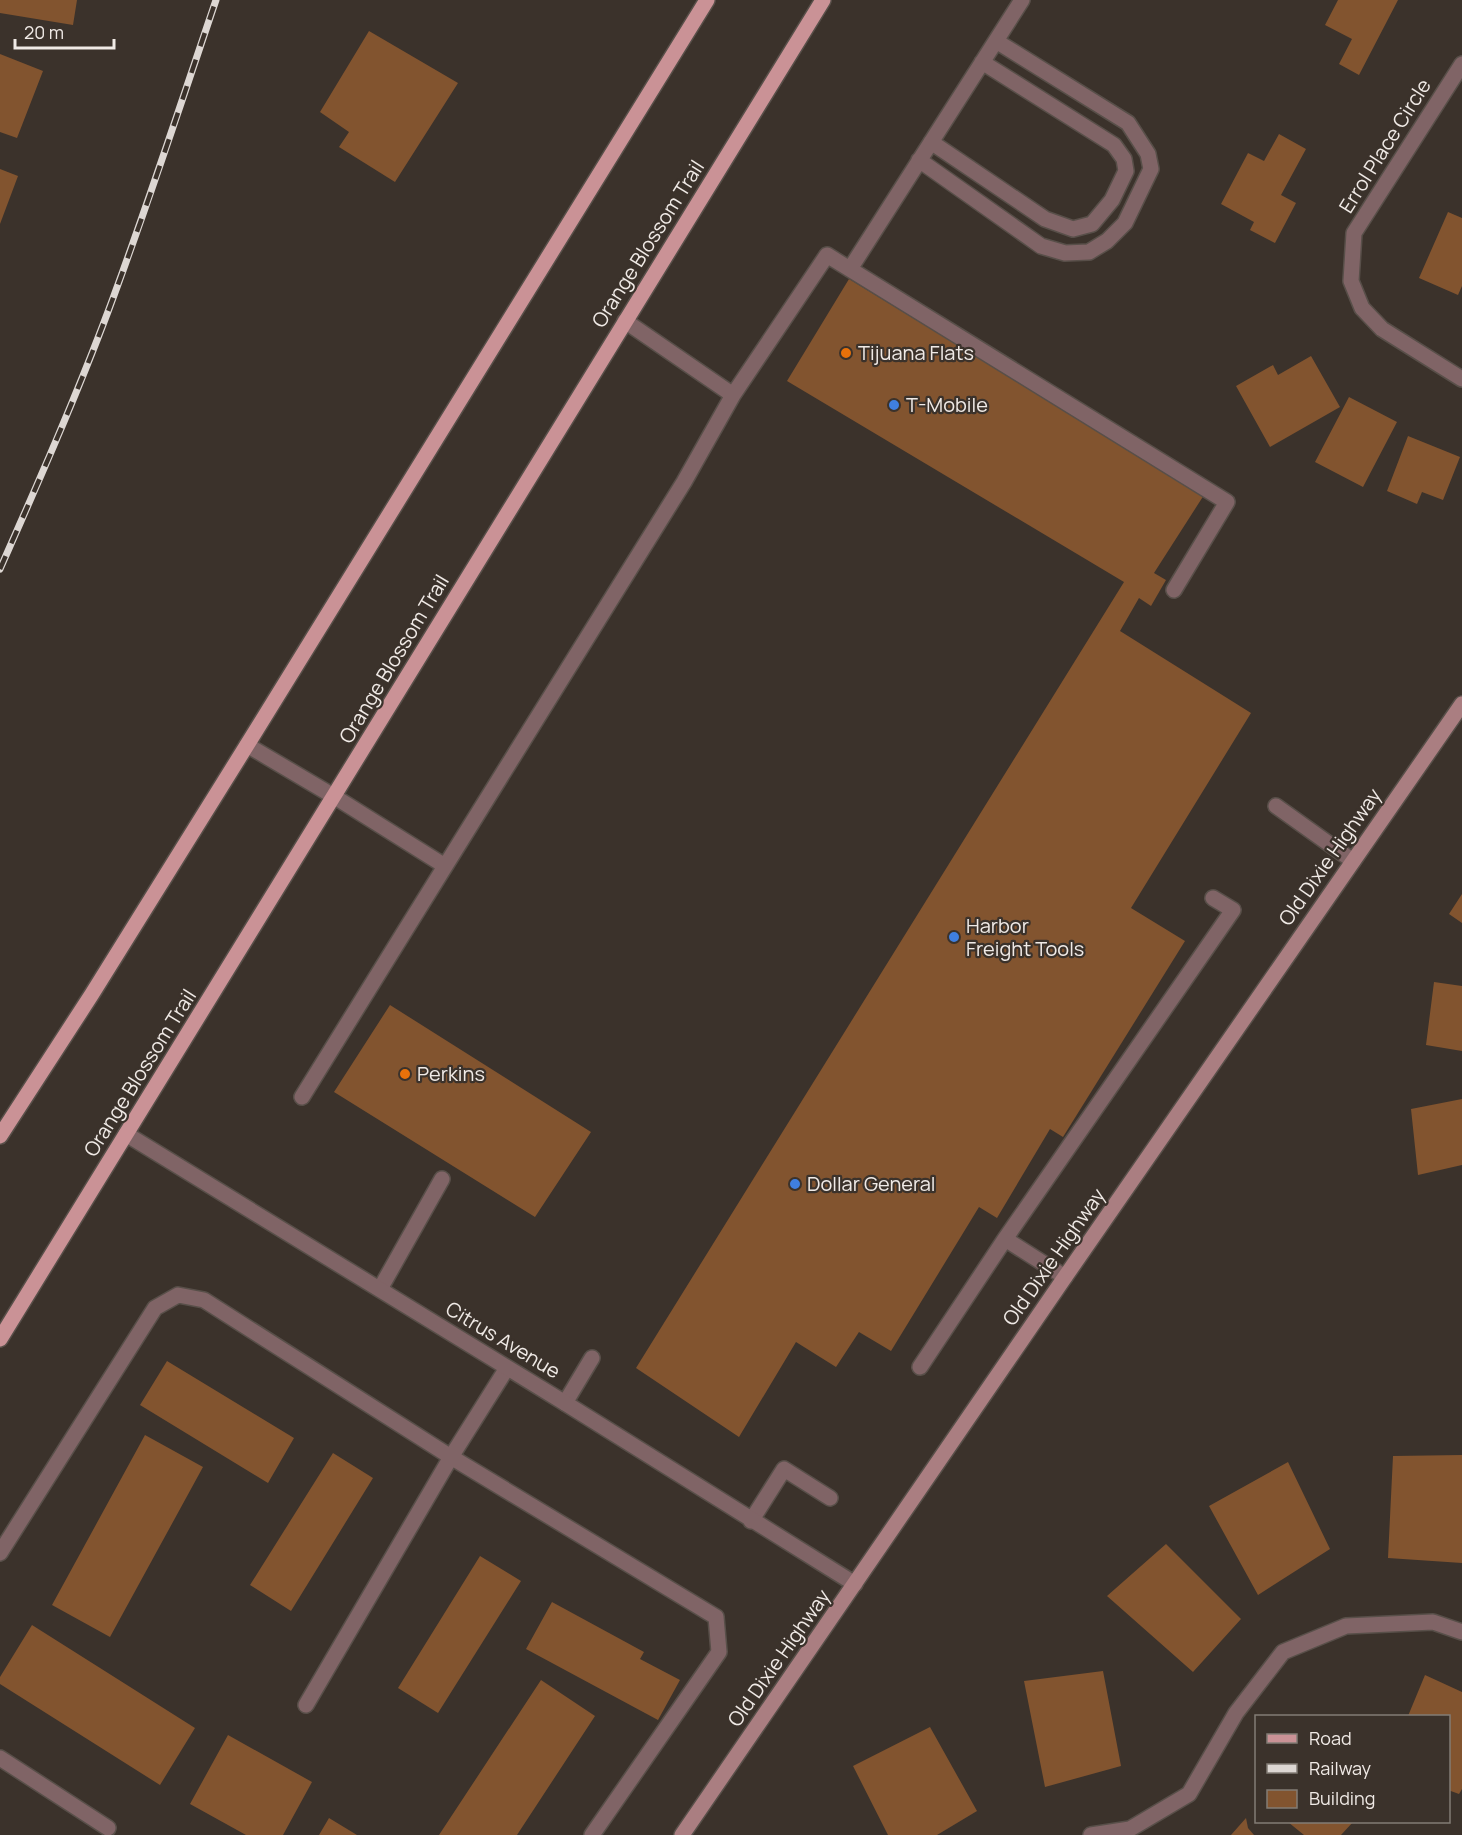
<svg xmlns="http://www.w3.org/2000/svg" width="1462" height="1835" font-family="Manrope,sans-serif">
	<rect width="100%" height="100%" fill="#3b322b"/>
	<path fill="#82542f" d="M 0,0 L 77,0 L 73,25 L 0,13 Z
		M 1338,0 L 1398,0 L 1359,75 L 1339,64 L 1352,39 L 1325,25 Z
		M 369,31 L 458,83 L 395,182 L 339,147 L 349,132 L 320,112 Z
		M 0,54 L 43,71 L 17,138 L 0,132 Z
		M 1279,134 L 1306,149 L 1281,195 L 1296,203 L 1275,243 L 1250,230 L 1254,222 L 1221,204 L 1248,153 L 1264,161 Z
		M 0,169 L 18,176 L 0,224 Z
		M 1448,212 L 1462,218 L 1462,286 L 1458,295 L 1419,278 Z
		M 849,279 L 1204,495 L 1154,573 L 1166,580 L 1151,606 L 1139,598 L 1120,631 L 1251,713 L 1131,908 L 1185,941 L 1063,1137 L 1050,1129 L 997,1218 L 979,1207 L 891,1351 L 859,1332 L 836,1367 L 796,1342 L 739,1437 L 636,1368 L 1124,582 L 787,381 Z
		M 1311,356 L 1340,407 L 1270,447 L 1236,386 L 1273,365 L 1278,375 Z
		M 1349,397 L 1397,422 L 1363,487 L 1315,462 Z
		M 1408,436 L 1460,457 L 1443,500 L 1422,492 L 1417,504 L 1387,491 Z
		M 1462,894 L 1462,923 L 1449,914 Z
		M 1434,982 L 1462,986 L 1462,1051 L 1426,1045 Z
		M 390,1005 L 591,1132 L 535,1217 L 334,1092 Z
		M 1462,1099 L 1462,1165 L 1418,1175 L 1411,1109 Z
		M 167,1361 L 294,1438 L 268,1483 L 140,1405 Z
		M 145,1435 L 203,1467 L 110,1637 L 52,1605 Z
		M 333,1453 L 373,1478 L 291,1611 L 250,1585 Z
		M 1462,1455 L 1462,1563 L 1388,1558 L 1393,1456 Z
		M 1288,1462 L 1330,1549 L 1258,1595 L 1209,1506 Z
		M 1166,1544 L 1241,1619 L 1193,1672 L 1107,1596 Z
		M 480,1556 L 521,1581 L 438,1713 L 398,1688 Z
		M 552,1602 L 644,1652 L 640,1659 L 680,1680 L 658,1720 L 526,1649 Z
		M 32,1625 L 195,1728 L 160,1785 L 0,1684 L 0,1677 Z
		M 1103,1671 L 1121,1766 L 1045,1787 L 1024,1681 Z
		M 1425,1675 L 1462,1692 L 1462,1789 L 1459,1794 L 1448,1790 L 1448,1716 L 1408,1716 Z
		M 541,1680 L 595,1716 L 517,1835 L 439,1835 Z
		M 930,1727 L 977,1811 L 937,1835 L 888,1835 L 853,1766 Z
		M 228,1735 L 312,1782 L 283,1835 L 246,1835 L 190,1804 Z
		M 329,1818 L 357,1835 L 319,1835 Z
		M 1246,1818 L 1248,1828 L 1254,1835 L 1231,1835 Z
		M 1288,1822 L 1353,1822 L 1341,1835 L 1304,1835 Z"/>
	<g fill="none" stroke-linecap="round" stroke-linejoin="round">
		<g stroke="#584f49" stroke-width="18">
			<path id="lane" d="M 931,142 L 1045,219 L 1073,229 L 1092,224 L 1112,200 L 1126,171 L 1124,159 L 1114,145 L 982,62
				M 919,160 L 1041,246 L 1065,253 L 1089,252 L 1107,241 L 1125,223 L 1151,169 L 1148,154 L 1128,123 L 996,41
				M 850,269 L 1022,0
				M 625,321 L 733,395
				M 247,745 L 335,797 L 445,866
				M 1276,806 L 1353,861
				M 302,1097 L 398,942 L 684,482 L 733,395 L 827,255 L 1227,502 L 1174,590
				M 1005,1239 L 1065,1277
				M 380,1289 L 442,1179
				M 920,1367 L 1005,1239 L 1233,910 L 1213,898
				M 565,1403 L 592,1358
				M 751,1521 L 784,1469 L 830,1498
				M 0,1553 L 155,1308 L 178,1295 L 204,1300 L 451,1457 L 716,1617 L 719,1652 L 592,1835
				M 306,1705 L 451,1457 L 507,1368
				M 0,1758 L 108,1828"/>
		</g>
		<g stroke="#584f49" stroke-width="18">
			<path id="street" d="M 1462,64 L 1354,233 L 1351,281 L 1362,308 L 1382,329 L 1462,379
				M 126,1134 L 565,1403 L 855,1584
				M 1091,1835 L 1130,1829 L 1189,1794 L 1236,1713 L 1283,1652 L 1346,1626 L 1433,1622 L 1462,1632"/>
		</g>
		<g stroke="#584f49" stroke-width="18">
			<path id="secondary" d="M 682,1835 L 1065,1277 L 1462,704"/>
		</g>
		<g stroke="#584f49" stroke-width="18">
			<path id="primary" d="M 0,1136 L 92,994 L 247,745 L 707,0
				M 0,1339 L 823,0"/>
		</g>
		<use href="#lane" stroke="#806466" stroke-width="15"/>
		<use href="#street" stroke="#806466" stroke-width="15"/>
		<use href="#secondary" stroke="#aa7e81" stroke-width="15"/>
		<use href="#primary" stroke="#ca9296" stroke-width="15"/>
		<g stroke="#ddd7d3" stroke-width="7">
			<path id="rail" d="M 0,569 C 38,483 76,397 109,309 C 147,207 181,103 216,0"/>
		</g>
		<use href="#rail" stroke="#3b322b" stroke-width="4.5" stroke-dasharray="14" stroke-linecap="butt"/>
	</g>
	<g fill="#e8710a" stroke="#3b322b" stroke-width="2">
		<circle cx="846" cy="353" r="6"/>
		<circle cx="405" cy="1074" r="6"/>
	</g>
	<g fill="#3f7fe0" stroke="#3b322b" stroke-width="2">
		<circle cx="894" cy="405" r="6"/>
		<circle cx="954" cy="937" r="6"/>
		<circle cx="795" cy="1184" r="6"/>
	</g>
	<g text-anchor="middle" stroke-width="4.5" stroke-linejoin="round" paint-order="stroke">
		<g font-size="20" fill="#f0eae6" stroke="#3b322b">
			<text transform="translate(1385 146) rotate(-58)" y="7">Errol Place Circle</text>
			<text transform="translate(648 244) rotate(-58)" y="7">Orange Blossom Trail</text>
			<text transform="translate(394 659) rotate(-59)" y="7">Orange Blossom Trail</text>
			<text transform="translate(1330 857) rotate(-55)" y="7">Old Dixie Highway</text>
			<text transform="translate(140 1073) rotate(-58)" y="7">Orange Blossom Trail</text>
			<text transform="translate(1054 1257) rotate(-55)" y="7">Old Dixie Highway</text>
			<text transform="translate(503 1340) rotate(31)" y="7">Citrus Avenue</text>
			<text transform="translate(779 1658) rotate(-55)" y="7">Old Dixie Highway</text>
		</g>
		<g font-size="20" fill="#f0eae6" stroke="#3b322b" text-anchor="start">
			<text x="858" y="360">Tijuana Flats</text>
			<text x="906" y="412">T-Mobile</text>
			<text x="966" y="933">Harbor<tspan x="966" dy="23">Freight Tools</tspan></text>
			<text x="417" y="1081">Perkins</text>
			<text x="807" y="1191">Dollar General</text>
		</g>
	</g>
	<rect x="1255" y="1715" width="195" height="108" fill="#3b322b" stroke="#837c76" stroke-width="1.5"/>
	<rect x="1267" y="1734" width="30" height="9" fill="#ca9296" stroke="#837c76" stroke-width="1.5"/>
	<text x="1309" y="1745" font-size="18" fill="#f0eae6">Road</text>
	<rect x="1267" y="1764" width="30" height="9" fill="#ddd7d3" stroke="#837c76" stroke-width="1.5"/>
	<text x="1309" y="1775" font-size="18" fill="#f0eae6">Railway</text>
	<rect x="1267" y="1790" width="30" height="18" fill="#82542f" stroke="#837c76" stroke-width="1.5"/>
	<text x="1309" y="1805" font-size="18" fill="#f0eae6">Building</text>
	<path d="M15 39v9h99v-9" fill="none" stroke="#f0eae6" stroke-width="3"/>
	<text x="24" y="39" font-size="18" fill="#f0eae6" stroke="#3b322b" stroke-width="4.5" paint-order="stroke">20 m</text>
</svg>
